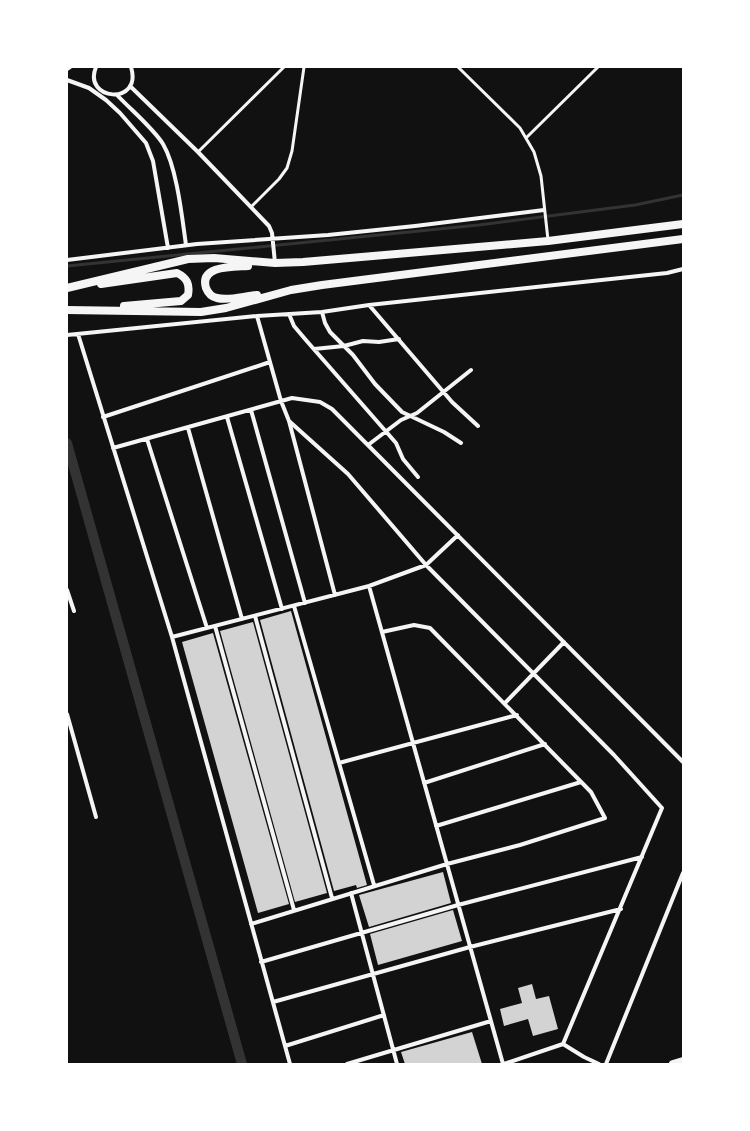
<svg xmlns="http://www.w3.org/2000/svg" width="750" height="1131" font-family="'Space Grotesk',sans-serif">
	<rect width="100%" height="100%" fill="#111"/>
	<g fill="none" stroke-linecap="round" stroke-linejoin="round">
		<path stroke="#333" stroke-width="3" d="M 67,266 L 479,225 L 635,205 L 683,195"/>
		<path stroke="#333" stroke-width="10" d="M 67,443 L 242,1064"/>
	</g>
	<path fill="#d3d3d3" d="M 291,611 L 367,885 L 357,888 L 356,885 L 334,891 L 260,620 Z
		M 253,622 L 327,893 L 295,902 L 220,631 Z
		M 213,633 L 289,904 L 258,913 L 182,642 Z
		M 443,872 L 451,903 L 369,927 L 359,895 Z
		M 453,910 L 462,941 L 378,965 L 370,934 Z
		M 532,984 L 536,999 L 549,996 L 558,1029 L 533,1036 L 528,1019 L 504,1026 L 500,1009 L 522,1003 L 518,988 Z
		M 472,1032 L 482,1064 L 405,1064 L 401,1052 Z"/>
	<g fill="none" stroke-linecap="round" stroke-linejoin="round">
		<path stroke="#f5f5f5" stroke-width="3" d="M 458,67 L 520,128 L 534,152 L 541,176 L 548,240
			M 526,138 L 598,67
			M 198,152 L 284,67
			M 251,207 L 279,179 L 287,168 L 292,151 L 304,67"/>
		<path stroke="#f5f5f5" stroke-width="4" d="M 96,67 C 82,101 143,106 131,67
			M 67,69 L 70,67
			M 67,80 L 89,88 L 106,100 L 120,113 L 146,143 L 153,161 L 168,248
			M 130,86 L 198,152 L 269,226 L 272,233 L 275,263
			M 117,95 C 130,109 153,128 163,144 C 177,168 182,217 186,245
			M 67,260 L 197,244 L 328,235 L 415,226 L 544,210
			M 369,305 L 452,402 L 478,426
			M 322,312 L 325,323 L 330,332 L 353,355 L 375,384 L 402,412 L 444,432 L 461,443
			M 289,314 L 294,326 L 305,339 L 396,443 L 403,459 L 418,477
			M 257,316 L 281,401 L 289,421 L 335,595
			M 78,334 L 172,637 L 290,1064
			M 67,335 L 257,316 L 322,312 L 369,305 L 667,273 L 683,269
			M 314,349 L 344,346 L 363,341 L 379,342 L 399,339
			M 251,410 L 305,603
			M 103,417 L 270,362
			M 227,417 L 282,609
			M 289,421 L 348,474 L 426,565 L 614,755 L 662,808 L 563,1044 L 504,1064
			M 188,428 L 242,619
			M 147,439 L 207,628
			M 368,445 L 401,420 L 417,413 L 471,370
			M 113,448 L 292,398 L 320,402 L 332,409 L 683,762
			M 369,586 L 503,1064
			M 67,590 L 74,611
			M 294,606 L 374,885
			M 255,616 L 332,898
			M 215,626 L 294,910
			M 172,637 L 369,586 L 426,565 L 458,535
			M 505,703 L 564,642
			M 67,714 L 96,817
			M 339,763 L 517,715
			M 424,783 L 545,744
			M 436,826 L 581,782
			M 351,893 L 397,1064
			M 251,924 L 447,864 L 520,845 L 605,818 L 591,792 L 430,628 L 414,625 L 382,632
			M 261,962 L 458,905 L 642,857
			M 273,1002 L 470,947 L 621,909
			M 563,1044 L 584,1057 L 599,1064
			M 285,1046 L 384,1015
			M 347,1064 L 491,1021
			M 606,1064 L 683,873"/>
		<path stroke="#f5f5f5" stroke-width="8" d="M 248,266 C 234,267 199,265 206,288 C 208,293 212,297 217,298 C 229,301 244,296 257,295
			M 101,284 L 177,273 C 187,278 190,284 188,295 L 181,301 L 124,306
			M 67,288 L 188,259 L 214,258 L 275,263 L 303,262 L 548,241 L 683,224
			M 67,310 L 201,312 L 226,308 L 291,290 L 322,285 L 683,239
			M 673,1064 L 683,1061"/>
	</g>
	<rect width="750" height="1131" fill="none" stroke="#ffffff" stroke-width="136"/>
</svg>
